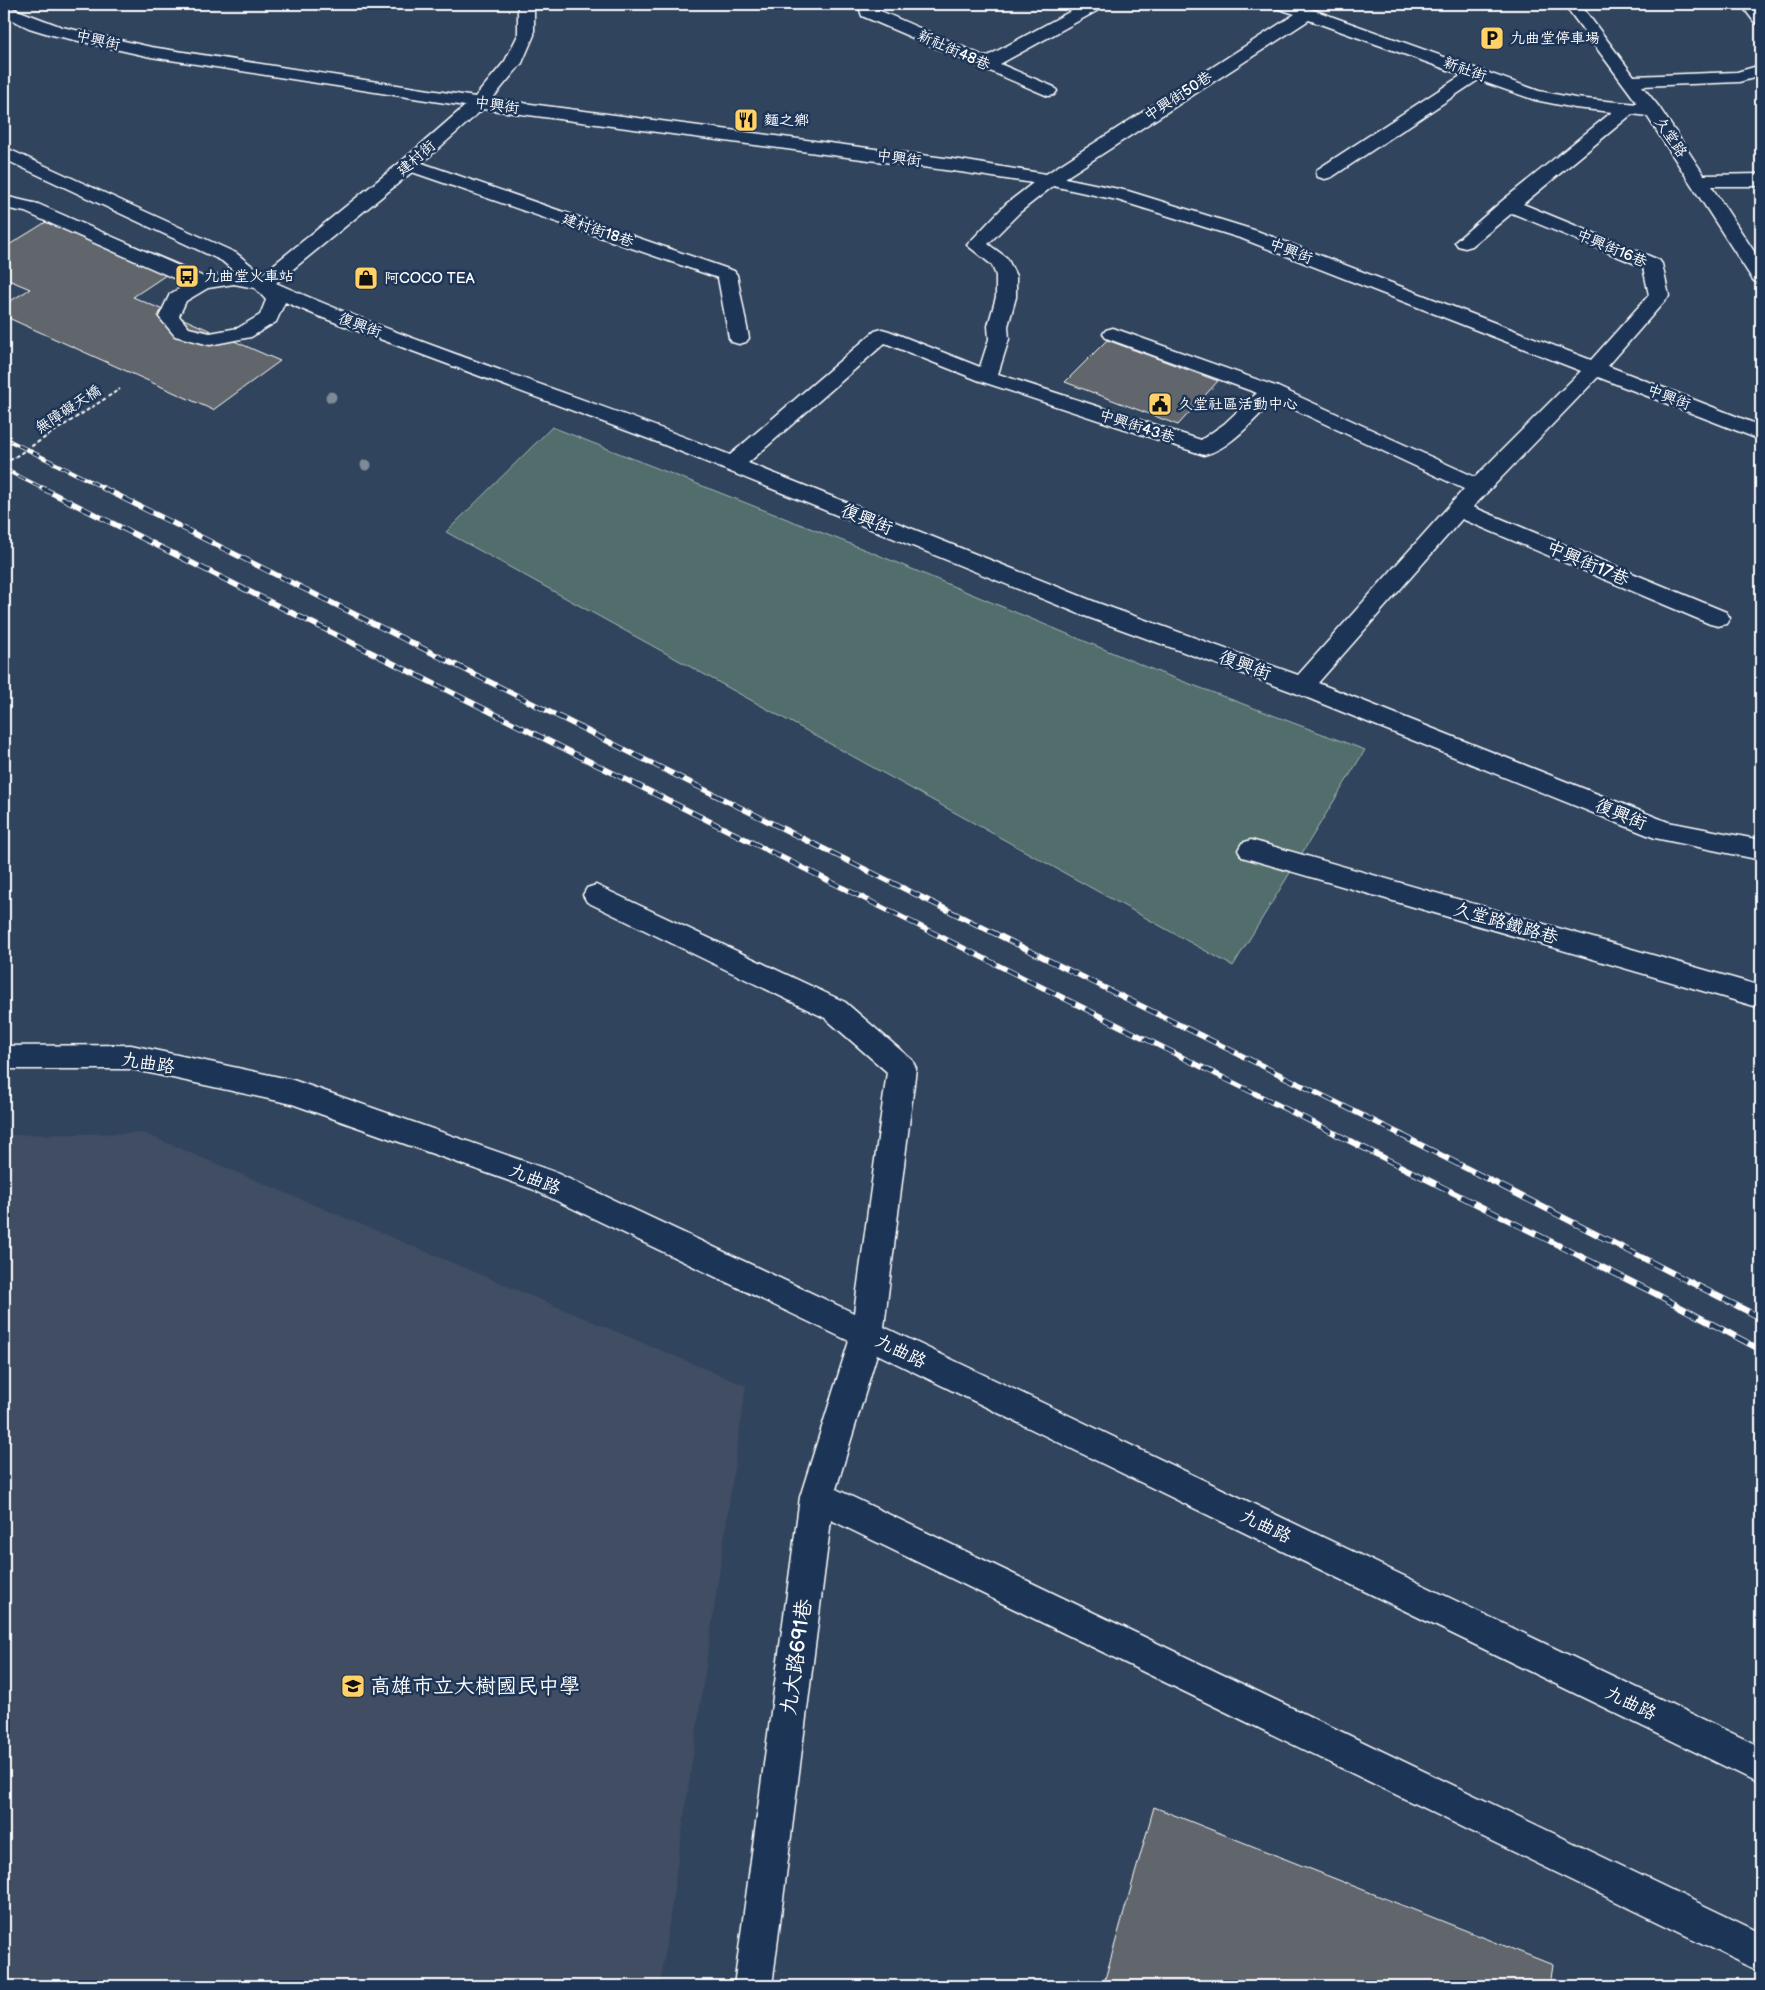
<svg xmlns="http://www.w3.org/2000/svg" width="1765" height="1990" font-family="'Balsamiq Sans','LXGW WenKai TC',sans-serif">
	<rect width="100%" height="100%" fill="#31445d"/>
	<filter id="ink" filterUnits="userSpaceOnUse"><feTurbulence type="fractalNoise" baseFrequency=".02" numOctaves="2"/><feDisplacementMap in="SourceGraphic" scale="10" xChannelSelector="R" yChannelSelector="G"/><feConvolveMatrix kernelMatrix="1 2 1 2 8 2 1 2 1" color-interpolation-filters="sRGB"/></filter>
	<g filter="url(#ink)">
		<path fill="#3f4e62" d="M 143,1133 L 746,1386 L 660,1986 L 4,1986 L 4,1135 Z"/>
		<path fill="#516e6c" stroke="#a8b6b6" d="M 552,427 L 871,552 L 1161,673 L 1365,750 L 1233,966 L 446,532 Z"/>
		<path fill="#61666c" stroke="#fff" d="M 59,214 L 181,265 L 133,297 L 280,361 L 213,410 L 4,316 L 4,305 L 30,289 L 4,278 L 4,248 Z
			M 1107,340 L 1218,381 L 1178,425 L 1065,382 Z
			M 1154,1807 L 1553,1965 L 1550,1986 L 1103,1986 Z"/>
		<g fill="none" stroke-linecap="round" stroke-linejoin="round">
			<g stroke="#fff" stroke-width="3">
				<path id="minor" d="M 518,4 L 534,4 L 534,35 L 522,63 L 492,99 L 960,160 L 1046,174 L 1295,14 L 1276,8 L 1274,4 L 1297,4 L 1539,91 L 1575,98 L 1638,104 L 1564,4 L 1580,4 L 1634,76 L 1737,72 L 1761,65 L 1761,76 L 1739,82 L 1642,86 L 1659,107 L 1704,175 L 1761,174 L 1761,186 L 1711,186 L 1761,262 L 1761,283 L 1754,281 L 1751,277 L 1647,116 L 1632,114 L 1523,204 L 1659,260 L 1662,264 L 1669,296 L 1608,366 L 1761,426 L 1761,440 L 1598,377 L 1473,507 L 1726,612 L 1730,618 L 1726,624 L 1718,626 L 1710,624 L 1462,519 L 1318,683 L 1668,822 L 1761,840 L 1761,860 L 1655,838 L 1293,692 L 1082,615 L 657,442 L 318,316 L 285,302 L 276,322 L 251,337 L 210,345 L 175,336 L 159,317 L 170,294 L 187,284 L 25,212 L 4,208 L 4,196 L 38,204 L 204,277 L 236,273 L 222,261 L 4,159 L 4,147 L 236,253 L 262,274 L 402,161 L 465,106 L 151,57 L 52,35 L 29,28 L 4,16 L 4,5 L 62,27 L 151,47 L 475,97 L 505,61 L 518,35 ZM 1309,20 L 1462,75 L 1318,169 L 1316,173 L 1318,177 L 1325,179 L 1332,177 L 1478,80 L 1535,100 L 1575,108 L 1612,112 L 1502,201 L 1455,242 L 1458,246 L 1465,248 L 1472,246 L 1512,213 L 1643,267 L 1649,295 L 1591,360 L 1257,231 L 1128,191 L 1065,178 ZM 483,109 L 960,172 L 1033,183 L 1006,204 L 967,245 L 992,265 L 996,276 L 996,297 L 988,326 L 989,339 L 980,367 L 889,331 L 882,329 L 875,331 L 730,455 C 580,395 424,348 276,283 L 412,172 L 718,278 L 729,338 L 732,342 L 739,344 L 746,342 L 749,338 L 737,275 L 734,271 L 422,163 ZM 1053,186 L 1117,200 L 1243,239 L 1581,371 L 1475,477 L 1278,387 L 1113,328 L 1106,330 L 1103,334 L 1106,338 L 1257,393 L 1224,424 L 1201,440 L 998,374 L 1009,339 L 1008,326 L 1016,297 L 1016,276 L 1007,258 L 988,244 L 1020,212 ZM 234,284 L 255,288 L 266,300 L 260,315 L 238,328 L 210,333 L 189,328 L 179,316 L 186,301 L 208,288 ZM 885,343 L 980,381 L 1204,455 C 1232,448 1254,419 1274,400 L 1464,489 L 1298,675 L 1098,603 L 748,463 Z
					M 858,4 L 874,4 L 876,9 L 986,57 L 1084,4 L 1104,4 L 1102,8 L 1000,64 L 1054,87 L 1057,91 L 1054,95 L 1048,96 L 862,16 Z
					M 1741,4 L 1758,4 L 1761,8 L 1761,24 L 1755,23 Z
					M 1251,840 L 1761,986 L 1761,1008 L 1242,857 L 1238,850 L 1242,843 Z
					M 596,885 L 845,1002 L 912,1060 L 916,1068 L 884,1327 L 1761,1747 L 1761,1784 L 877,1354 L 836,1489 L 1761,1933 L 1761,1972 L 831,1520 L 772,1986 L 734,1986 L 800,1497 L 849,1341 L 532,1189 L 292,1104 L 131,1069 L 4,1069 L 4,1046 L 131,1045 L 293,1080 L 552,1171 L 854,1313 L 887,1072 L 825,1018 L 587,902 L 583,895 L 587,888 Z"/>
			</g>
			<use href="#minor" fill="#1d3557" fill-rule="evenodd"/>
			<g stroke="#fff" stroke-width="4">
				<path id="rail-far2" d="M 4,438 L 106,489
					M 4,469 L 44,489"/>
			</g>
			<g stroke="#fff" stroke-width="5.5">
				<path id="rail-far1" d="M 42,488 L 1338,1135
					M 103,488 L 719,797 L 1402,1135"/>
			</g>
			<g stroke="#fff" stroke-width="6">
				<path id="rail" d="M 1336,1134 L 1654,1293 L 1761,1350
					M 1399,1134 L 1761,1318"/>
			</g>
			<use href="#rail-far2" stroke="#1d3557" stroke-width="2.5" stroke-dasharray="8" stroke-linecap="butt"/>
			<use href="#rail-far1" stroke="#1d3557" stroke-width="4" stroke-dasharray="11" stroke-linecap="butt"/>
			<use href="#rail" stroke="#1d3557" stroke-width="4.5" stroke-dasharray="14" stroke-linecap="butt"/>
			<path stroke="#fff" stroke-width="2" stroke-dasharray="4 2.5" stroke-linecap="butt" d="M 4,464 L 120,389"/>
		</g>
		<g fill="#7c8b96">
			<circle cx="331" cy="397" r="5.5"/>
			<circle cx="366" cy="465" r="5.5"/>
		</g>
	</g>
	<defs>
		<g id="parking-square" transform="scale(1.25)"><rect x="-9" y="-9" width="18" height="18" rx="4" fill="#ffd166" stroke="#1d3557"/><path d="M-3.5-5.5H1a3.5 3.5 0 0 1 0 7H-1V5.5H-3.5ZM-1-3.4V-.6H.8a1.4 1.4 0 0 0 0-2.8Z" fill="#111"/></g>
		<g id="restaurant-square" transform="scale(1.25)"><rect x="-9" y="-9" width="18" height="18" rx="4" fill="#ffd166" stroke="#1d3557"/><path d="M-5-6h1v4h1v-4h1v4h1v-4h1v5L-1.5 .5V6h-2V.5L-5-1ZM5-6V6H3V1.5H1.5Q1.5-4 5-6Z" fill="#111"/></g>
		<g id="bus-square" transform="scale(1.25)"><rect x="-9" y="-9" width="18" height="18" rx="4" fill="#ffd166" stroke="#1d3557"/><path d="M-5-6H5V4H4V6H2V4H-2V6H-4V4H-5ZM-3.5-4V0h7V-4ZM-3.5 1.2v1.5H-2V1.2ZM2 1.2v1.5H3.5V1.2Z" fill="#111"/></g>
		<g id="shop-square" transform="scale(1.25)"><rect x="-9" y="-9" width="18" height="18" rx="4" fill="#ffd166" stroke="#1d3557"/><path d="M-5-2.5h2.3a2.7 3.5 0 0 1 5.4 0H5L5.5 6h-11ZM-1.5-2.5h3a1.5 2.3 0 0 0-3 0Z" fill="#111"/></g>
		<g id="civic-square" transform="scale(1.25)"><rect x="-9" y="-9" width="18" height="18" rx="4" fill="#ffd166" stroke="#1d3557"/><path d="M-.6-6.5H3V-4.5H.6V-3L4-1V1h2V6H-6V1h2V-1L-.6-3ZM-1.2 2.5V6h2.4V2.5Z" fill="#111"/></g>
		<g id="school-square" transform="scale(1.25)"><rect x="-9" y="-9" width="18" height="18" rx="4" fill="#ffd166" stroke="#1d3557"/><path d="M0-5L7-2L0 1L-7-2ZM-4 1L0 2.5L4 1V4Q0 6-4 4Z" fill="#111"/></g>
	</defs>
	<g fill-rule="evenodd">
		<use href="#parking-square" x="1492" y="38"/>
		<use href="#restaurant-square" x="746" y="120"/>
		<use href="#bus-square" x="187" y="276"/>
		<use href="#shop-square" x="366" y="278"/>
		<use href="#civic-square" x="1160" y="404"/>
		<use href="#school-square" x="353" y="1686"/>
	</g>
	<g text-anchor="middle" stroke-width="5" stroke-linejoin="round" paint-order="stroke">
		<g font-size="15" fill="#fff" stroke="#1d3557" text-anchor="start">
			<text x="1510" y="43">九曲堂停車場</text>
			<text x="764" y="125">麵之鄉</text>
			<text x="204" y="281">九曲堂火車站</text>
			<text x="384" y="283">阿COCO TEA</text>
			<text x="1178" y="409">久堂社區活動中心</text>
		</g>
		<g font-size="15" fill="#fff" stroke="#1d3557">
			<text transform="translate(98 40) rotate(13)" y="5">中興街</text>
			<text transform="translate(954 50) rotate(24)" y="5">新社街48巷</text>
			<text transform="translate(1465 69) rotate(20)" y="5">新社街</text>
			<text transform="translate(1178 96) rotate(-33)" y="5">中興街50巷</text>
			<text transform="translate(497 105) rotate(8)" y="5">中興街</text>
			<text transform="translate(1671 137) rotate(56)" y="5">久堂路</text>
			<text transform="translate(416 158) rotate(-41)" y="5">建村街</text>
			<text transform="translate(899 158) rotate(8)" y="5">中興街</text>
			<text transform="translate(598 230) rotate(19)" y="5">建村街18巷</text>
			<text transform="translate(1612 248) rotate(23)" y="5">中興街16巷</text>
			<text transform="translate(1291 251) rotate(21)" y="5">中興街</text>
			<text transform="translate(360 325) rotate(20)" y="5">復興街</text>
			<text transform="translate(1669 397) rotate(21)" y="5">中興街</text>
			<text transform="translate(68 409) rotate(-33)" y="5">無障礙天橋</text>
			<text transform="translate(1137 426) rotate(18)" y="5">中興街43巷</text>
		</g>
		<g font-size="18" fill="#fff" stroke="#1d3557">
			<text transform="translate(867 519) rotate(22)" y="6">復興街</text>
			<text transform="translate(1588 563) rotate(23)" y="6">中興街17巷</text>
			<text transform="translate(1245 665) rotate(20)" y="6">復興街</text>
			<text transform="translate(1621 814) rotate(22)" y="6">復興街</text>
			<text transform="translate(1506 923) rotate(16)" y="6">久堂路鐵路巷</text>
			<text transform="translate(148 1063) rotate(9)" y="6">九曲路</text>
			<text transform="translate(535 1179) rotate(22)" y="6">九曲路</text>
			<text transform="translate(901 1351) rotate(26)" y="6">九曲路</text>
			<text transform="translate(1266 1526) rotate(26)" y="6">九曲路</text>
			<text transform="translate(1631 1703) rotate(26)" y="6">九曲路</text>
		</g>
		<g font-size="21" fill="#fff" stroke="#1d3557">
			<text transform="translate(796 1657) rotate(-82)" y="7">九大路691巷</text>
		</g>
		<g font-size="21" fill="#fff" stroke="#1d3557" text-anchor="start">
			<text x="370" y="1693">高雄市立大樹國民中學</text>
		</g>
	</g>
	<rect width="1765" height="1990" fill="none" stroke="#1d3557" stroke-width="20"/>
	<rect x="10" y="10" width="1745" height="1970" fill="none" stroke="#fff" stroke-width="2" filter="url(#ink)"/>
</svg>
